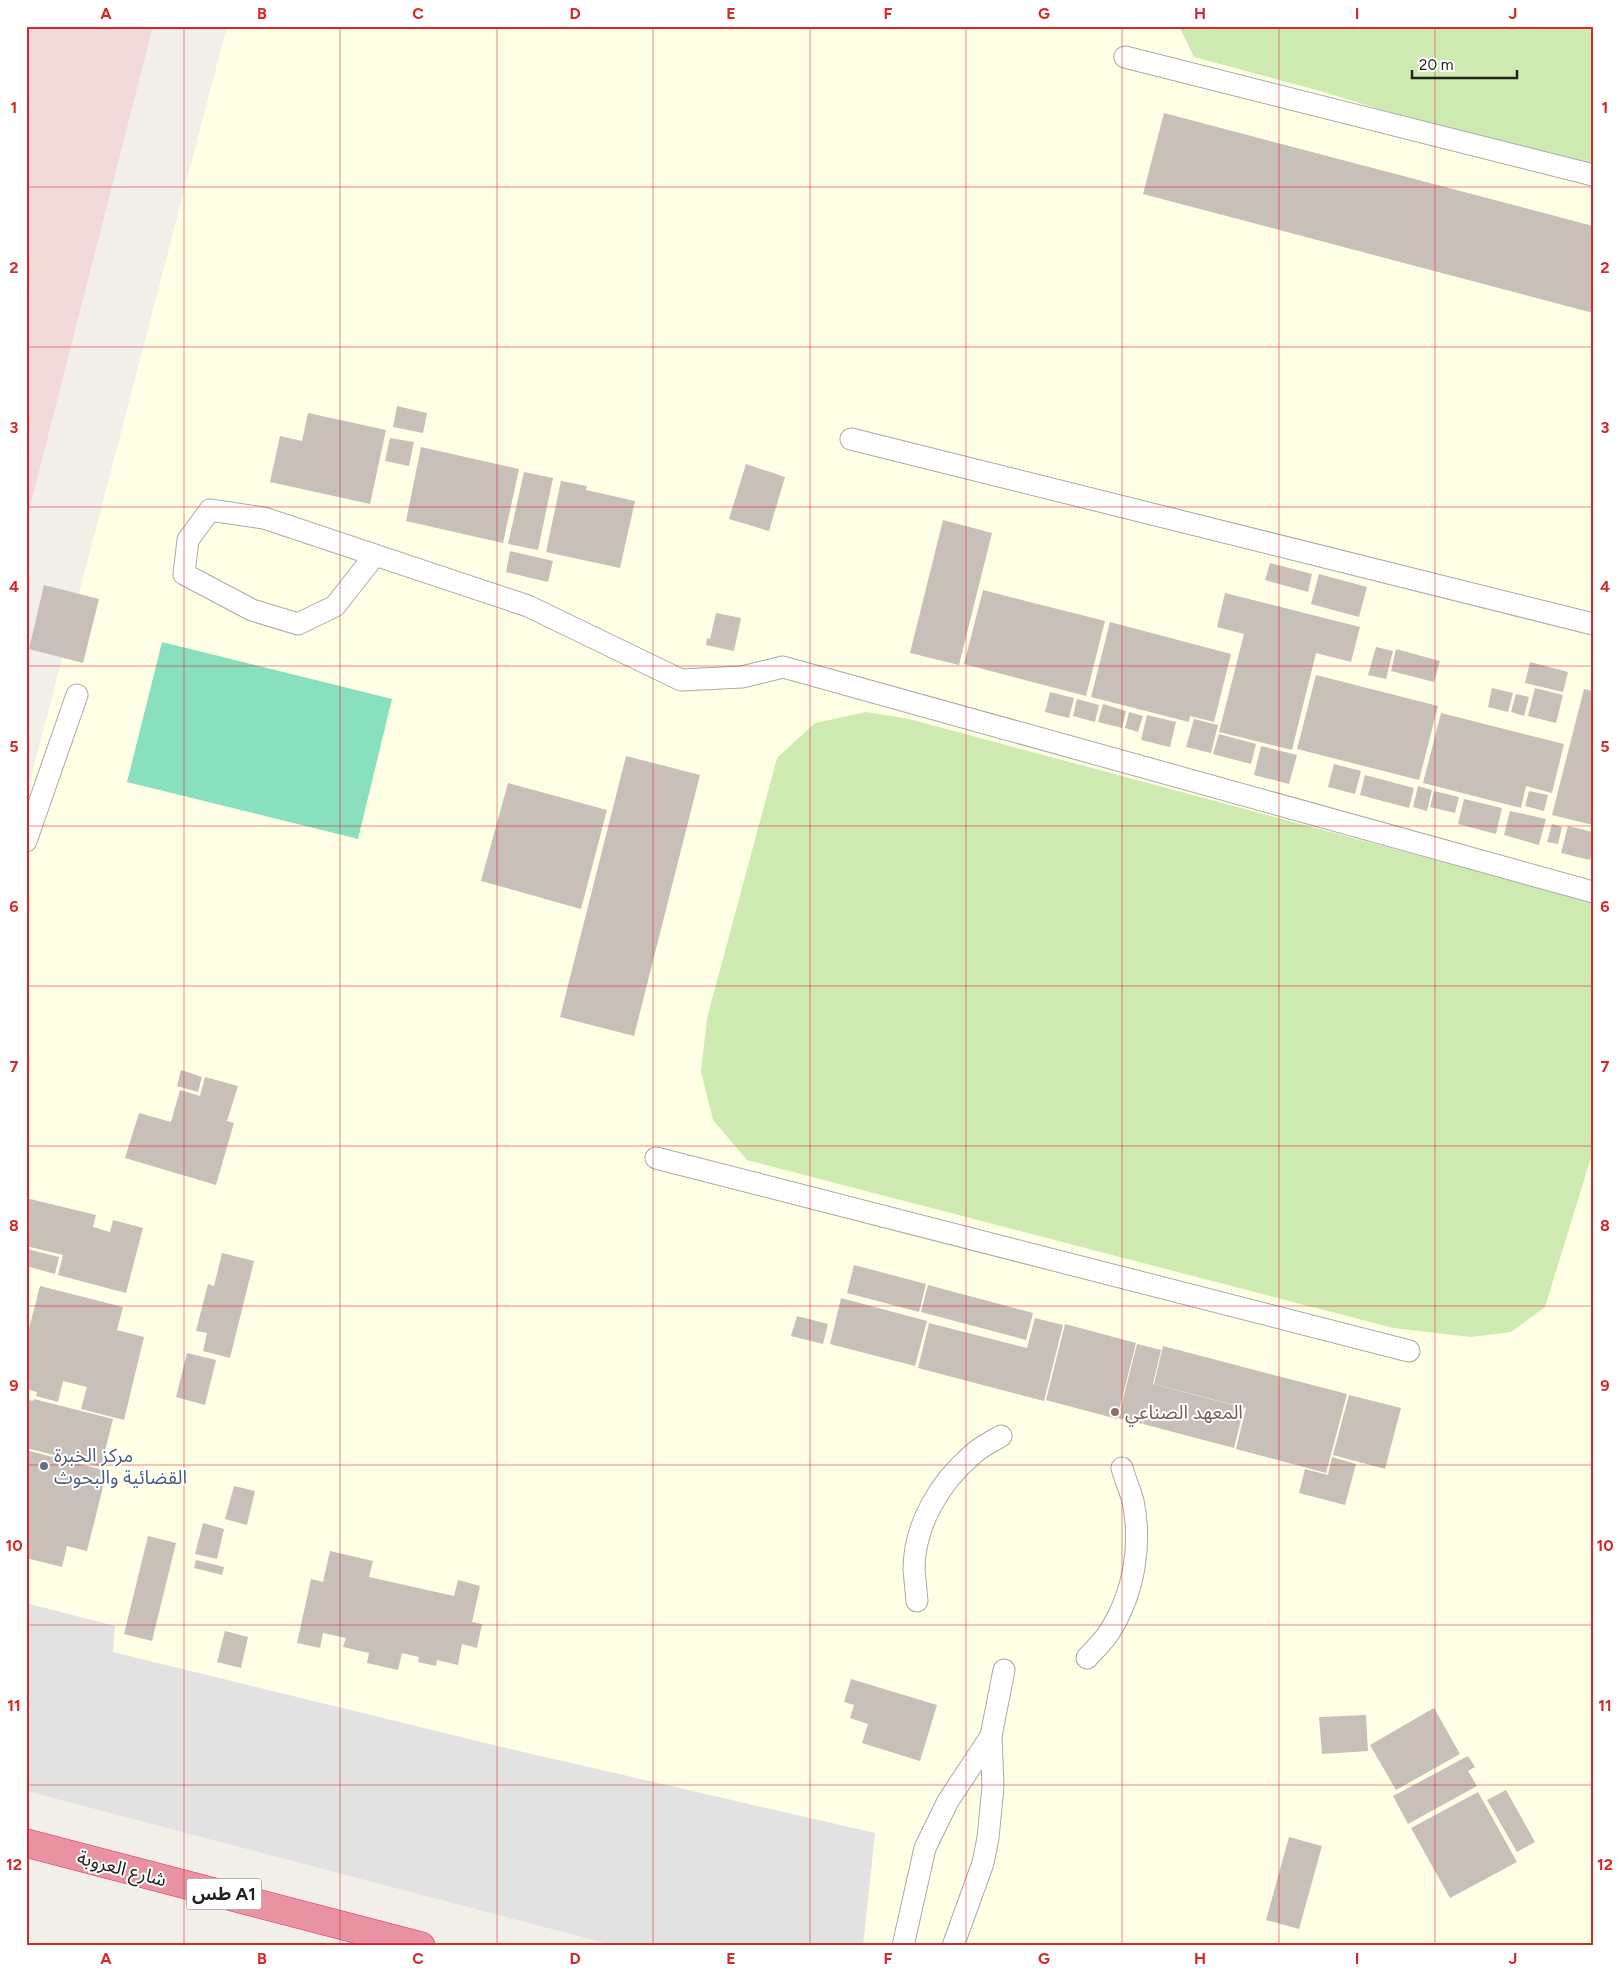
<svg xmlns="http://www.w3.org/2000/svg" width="1619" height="1972" font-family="Figtree,'Noto Sans Arabic',sans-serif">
	<rect width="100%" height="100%" fill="#f2efe9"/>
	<path fill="#f2dad9" d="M 26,26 L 153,26 L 26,522 Z"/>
	<path fill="#ffffe5" d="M 227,26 L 1593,26 L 1593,1946 L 616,1946 L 26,1791 L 26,797 Z"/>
	<path fill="#cdebb0" d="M 1179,26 L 1593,26 L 1593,162 L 1546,160 L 1320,91 L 1194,57 Z
		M 866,712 L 909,719 L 1588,901 L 1593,905 L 1593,1151 L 1545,1307 L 1511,1332 L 1471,1337 L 1393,1328 L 747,1160 L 713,1120 L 701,1072 L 707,1018 L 777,758 L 815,723 Z"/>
	<path fill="#88e0be" d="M 162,642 L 392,699 L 358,839 L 127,782 Z"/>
	<path fill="#e2e2e2" d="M 26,1603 L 115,1626 L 113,1652 L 502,1747 L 875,1833 L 863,1946 L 616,1946 L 26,1791 Z"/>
	<path fill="#c7bfb8" d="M 1164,113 L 1593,226 L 1593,313 L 1143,194 Z
		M 397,406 L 427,413 L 423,433 L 393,427 Z
		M 308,413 L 386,430 L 370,504 L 270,482 L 280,436 L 302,441 Z
		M 390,438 L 414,442 L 409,466 L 385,461 Z
		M 421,447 L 519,469 L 503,543 L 406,521 Z
		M 746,464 L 785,477 L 769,531 L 729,519 Z
		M 524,472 L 553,478 L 538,550 L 508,544 Z
		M 561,481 L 587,486 L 586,490 L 635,501 L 620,568 L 546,552 Z
		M 943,520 L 992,533 L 959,665 L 910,653 Z
		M 510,551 L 553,561 L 548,582 L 506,572 Z
		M 1270,563 L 1312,574 L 1308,592 L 1265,580 Z
		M 1319,574 L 1367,587 L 1359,617 L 1311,604 Z
		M 44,585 L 99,599 L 83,663 L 29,649 Z
		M 983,590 L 1105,621 L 1086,696 L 964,664 Z
		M 1225,593 L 1360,627 L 1351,662 L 1316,653 L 1292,750 L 1219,732 L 1244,634 L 1217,627 Z
		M 716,613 L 741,618 L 734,651 L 706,645 L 707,638 L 710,639 Z
		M 1110,622 L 1231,654 L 1214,722 L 1190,716 L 1189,722 L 1091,697 Z
		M 1376,647 L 1393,651 L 1386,679 L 1368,675 Z
		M 1396,649 L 1440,661 L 1434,682 L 1391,671 Z
		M 1530,662 L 1568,672 L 1563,692 L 1525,683 Z
		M 1316,675 L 1438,706 L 1419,780 L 1297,749 Z
		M 1492,688 L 1513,693 L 1508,712 L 1488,707 Z
		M 1535,688 L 1563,695 L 1556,723 L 1528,716 Z
		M 1584,689 L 1593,691 L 1593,825 L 1552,815 Z
		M 1050,692 L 1074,698 L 1069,718 L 1045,712 Z
		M 1516,694 L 1529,697 L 1524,716 L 1511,712 Z
		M 1077,699 L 1099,705 L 1095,722 L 1073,716 Z
		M 1103,704 L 1126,711 L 1122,728 L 1098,722 Z
		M 1129,712 L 1143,716 L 1138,732 L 1125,728 Z
		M 1441,713 L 1564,744 L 1552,793 L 1526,786 L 1521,808 L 1423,783 Z
		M 1147,715 L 1176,722 L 1170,747 L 1141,740 Z
		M 1194,719 L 1218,725 L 1211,753 L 1186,747 Z
		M 1219,734 L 1256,744 L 1251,764 L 1213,754 Z
		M 1261,746 L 1297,755 L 1289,784 L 1254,775 Z
		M 626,756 L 700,775 L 634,1036 L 560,1017 Z
		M 1334,764 L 1361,771 L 1355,794 L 1328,787 Z
		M 1365,775 L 1414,788 L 1409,808 L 1360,795 Z
		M 508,783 L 607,810 L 581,909 L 481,881 Z
		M 1418,786 L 1432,790 L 1427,811 L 1413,807 Z
		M 1434,791 L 1459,797 L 1455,813 L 1430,807 Z
		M 1529,791 L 1548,795 L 1544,811 L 1525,806 Z
		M 1464,799 L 1502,808 L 1496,834 L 1458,824 Z
		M 1510,811 L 1546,819 L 1539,845 L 1504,835 Z
		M 1552,824 L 1562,827 L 1558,844 L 1547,842 Z
		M 1568,826 L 1593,832 L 1593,846 L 1590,860 L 1561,853 Z
		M 181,1070 L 202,1077 L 198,1092 L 177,1086 Z
		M 205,1077 L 238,1086 L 227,1121 L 234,1123 L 216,1185 L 125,1158 L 139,1113 L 171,1122 L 180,1090 L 200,1096 Z
		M 26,1198 L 96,1215 L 93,1227 L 110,1232 L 113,1220 L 143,1228 L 126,1293 L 58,1275 L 63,1255 L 26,1246 Z
		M 27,1249 L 59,1257 L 55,1274 L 26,1266 Z
		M 222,1253 L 254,1261 L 230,1358 L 203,1351 L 207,1333 L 196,1331 L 208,1284 L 214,1286 Z
		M 854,1265 L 926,1284 L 919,1312 L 847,1293 Z
		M 928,1285 L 1033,1313 L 1026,1340 L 921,1312 Z
		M 40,1286 L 123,1307 L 117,1330 L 144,1337 L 124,1420 L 81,1409 L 87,1387 L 63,1381 L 58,1402 L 36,1396 L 37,1392 L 26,1389 L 26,1340 Z
		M 841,1298 L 927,1321 L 915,1366 L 830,1344 Z
		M 797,1316 L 828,1324 L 823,1344 L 791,1336 Z
		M 1035,1318 L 1063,1325 L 1044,1401 L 918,1368 L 929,1323 L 1027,1348 Z
		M 1065,1324 L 1136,1343 L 1117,1419 L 1046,1400 Z
		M 1137,1344 L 1161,1350 L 1153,1384 L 1244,1408 L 1234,1448 L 1143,1424 L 1148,1406 L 1142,1424 L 1118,1418 Z
		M 1163,1346 L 1347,1394 L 1326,1473 L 1236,1449 L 1246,1408 L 1154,1384 Z
		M 187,1353 L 216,1360 L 205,1405 L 176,1397 Z
		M 1349,1395 L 1401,1408 L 1385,1469 L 1333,1455 Z
		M 26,1399 L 33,1401 L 34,1399 L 113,1419 L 101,1467 L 26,1448 Z
		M 26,1450 L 107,1471 L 87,1551 L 67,1546 L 62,1567 L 26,1558 Z
		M 1332,1457 L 1356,1464 L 1345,1505 L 1299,1493 L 1305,1469 L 1328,1475 Z
		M 234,1486 L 255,1491 L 247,1525 L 225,1519 Z
		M 203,1523 L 224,1529 L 217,1559 L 195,1554 Z
		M 148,1536 L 176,1543 L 152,1641 L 124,1634 Z
		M 330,1551 L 373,1561 L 369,1577 L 454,1596 L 458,1580 L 480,1586 L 472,1622 L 482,1624 L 477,1648 L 462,1644 L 458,1665 L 437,1660 L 436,1666 L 418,1662 L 419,1657 L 402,1653 L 398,1670 L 367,1663 L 369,1653 L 343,1647 L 346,1638 L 323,1633 L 320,1648 L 297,1643 L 311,1579 L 323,1582 Z
		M 196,1560 L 224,1567 L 222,1575 L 194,1568 Z
		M 225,1631 L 248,1637 L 241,1668 L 217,1662 Z
		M 851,1679 L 937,1705 L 920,1761 L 862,1743 L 868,1724 L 850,1718 L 854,1705 L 844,1702 Z
		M 1434,1708 L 1460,1754 L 1396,1790 L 1370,1745 Z
		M 1366,1715 L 1368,1751 L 1322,1754 L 1319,1717 Z
		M 1468,1756 L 1475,1767 L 1468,1771 L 1477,1786 L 1408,1824 L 1393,1796 Z
		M 1506,1790 L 1535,1842 L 1517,1852 L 1487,1800 Z
		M 1478,1792 L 1517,1862 L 1450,1898 L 1411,1828 Z
		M 1289,1837 L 1322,1846 L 1299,1929 L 1266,1920 Z"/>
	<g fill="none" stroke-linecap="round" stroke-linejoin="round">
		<g stroke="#a9a9a9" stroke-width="23">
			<path id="lane" d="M 1125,57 L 1593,175
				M 851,439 L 1593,624
				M 375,555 L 335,606 L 298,624 L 252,610 L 184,574 L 188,540 L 210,510 L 264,518 L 528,606 L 681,680 L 742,677 L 783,667 L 1593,892
				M 26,841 L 77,695
				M 656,1158 L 1409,1351
				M 917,1601 C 916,1591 915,1580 914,1570 C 914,1526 939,1483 972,1455 C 980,1447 991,1442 1001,1436
				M 1087,1658 C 1095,1649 1104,1641 1110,1631 C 1134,1593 1142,1545 1133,1501 C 1130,1490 1125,1479 1122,1468
				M 903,1946 L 925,1848 L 948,1801 L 991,1736
				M 953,1946 L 983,1863 L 988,1838 L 993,1787 L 991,1736 L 1004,1670"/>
		</g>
		<g stroke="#dc2a67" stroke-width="29">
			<path id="highway" d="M 26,1843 L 421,1946"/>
		</g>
		<use href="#lane" stroke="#fff" stroke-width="21"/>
		<use href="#highway" stroke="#e892a2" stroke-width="28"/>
	</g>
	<path fill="none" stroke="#d62828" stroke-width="1" stroke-opacity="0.55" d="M 184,26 L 184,1946M 340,26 L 340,1946M 497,26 L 497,1946M 653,26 L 653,1946M 810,26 L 810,1946M 966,26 L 966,1946M 1122,26 L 1122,1946M 1279,26 L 1279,1946M 1435,26 L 1435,1946M 26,187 L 1593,187M 26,347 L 1593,347M 26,507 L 1593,507M 26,666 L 1593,666M 26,826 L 1593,826M 26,986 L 1593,986M 26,1146 L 1593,1146M 26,1306 L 1593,1306M 26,1465 L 1593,1465M 26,1625 L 1593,1625M 26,1785 L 1593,1785"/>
	<circle fill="#8d6e63" stroke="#fff" stroke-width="2" cx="1115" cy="1412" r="5"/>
	<circle fill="#5c6f8a" stroke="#fff" stroke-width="2" cx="44" cy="1466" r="5"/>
	<g text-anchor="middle" stroke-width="4" stroke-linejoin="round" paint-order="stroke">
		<rect fill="#fff" stroke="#646464" stroke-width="1" x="186.5" y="1878.5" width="75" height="31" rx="4"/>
		<g font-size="18" font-weight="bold" fill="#222">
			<text x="224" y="1900">طس A1</text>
		</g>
		<g font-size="19" fill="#785e54" stroke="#fff" text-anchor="start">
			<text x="1125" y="1419">المعهد الصناعي</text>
		</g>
		<g font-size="19" fill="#4e5e75" stroke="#fff" text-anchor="start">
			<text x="54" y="1462">مركز الخبرة<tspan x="54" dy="22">القضائية والبحوث</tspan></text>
		</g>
		<g font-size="19" fill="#222" stroke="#fff">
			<text transform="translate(122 1868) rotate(15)" y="7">شارع العروبة</text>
		</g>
	</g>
	<rect width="1619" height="1972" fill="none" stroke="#ffffff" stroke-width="55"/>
	<path d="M1412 70v8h105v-8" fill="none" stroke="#222222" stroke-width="2.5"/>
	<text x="1419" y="70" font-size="15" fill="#222222" stroke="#ffffff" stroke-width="4" paint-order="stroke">20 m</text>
	<rect x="28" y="28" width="1564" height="1916" fill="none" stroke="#d62828" stroke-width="2"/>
	<g font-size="16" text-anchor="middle" font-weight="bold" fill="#d62828">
		<text x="106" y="19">A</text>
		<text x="262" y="19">B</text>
		<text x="418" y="19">C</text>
		<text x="575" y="19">D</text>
		<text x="731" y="19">E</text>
		<text x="888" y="19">F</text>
		<text x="1044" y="19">G</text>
		<text x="1200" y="19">H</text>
		<text x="1357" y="19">I</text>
		<text x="1513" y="19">J</text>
		<text x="14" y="113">1</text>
		<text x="1605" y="113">1</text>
		<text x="14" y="273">2</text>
		<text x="1605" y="273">2</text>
		<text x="14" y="433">3</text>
		<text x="1605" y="433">3</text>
		<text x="14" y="592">4</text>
		<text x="1605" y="592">4</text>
		<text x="14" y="752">5</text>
		<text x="1605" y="752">5</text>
		<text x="14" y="912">6</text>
		<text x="1605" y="912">6</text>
		<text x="14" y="1072">7</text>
		<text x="1605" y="1072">7</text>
		<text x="14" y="1231">8</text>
		<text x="1605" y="1231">8</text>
		<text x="14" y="1391">9</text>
		<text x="1605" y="1391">9</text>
		<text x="14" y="1551">10</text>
		<text x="1605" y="1551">10</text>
		<text x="14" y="1711">11</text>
		<text x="1605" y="1711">11</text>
		<text x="14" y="1870">12</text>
		<text x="1605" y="1870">12</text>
		<text x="106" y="1964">A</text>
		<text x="262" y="1964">B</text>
		<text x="418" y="1964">C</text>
		<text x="575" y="1964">D</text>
		<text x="731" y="1964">E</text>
		<text x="888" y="1964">F</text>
		<text x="1044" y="1964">G</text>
		<text x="1200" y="1964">H</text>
		<text x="1357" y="1964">I</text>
		<text x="1513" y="1964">J</text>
	</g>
</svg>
